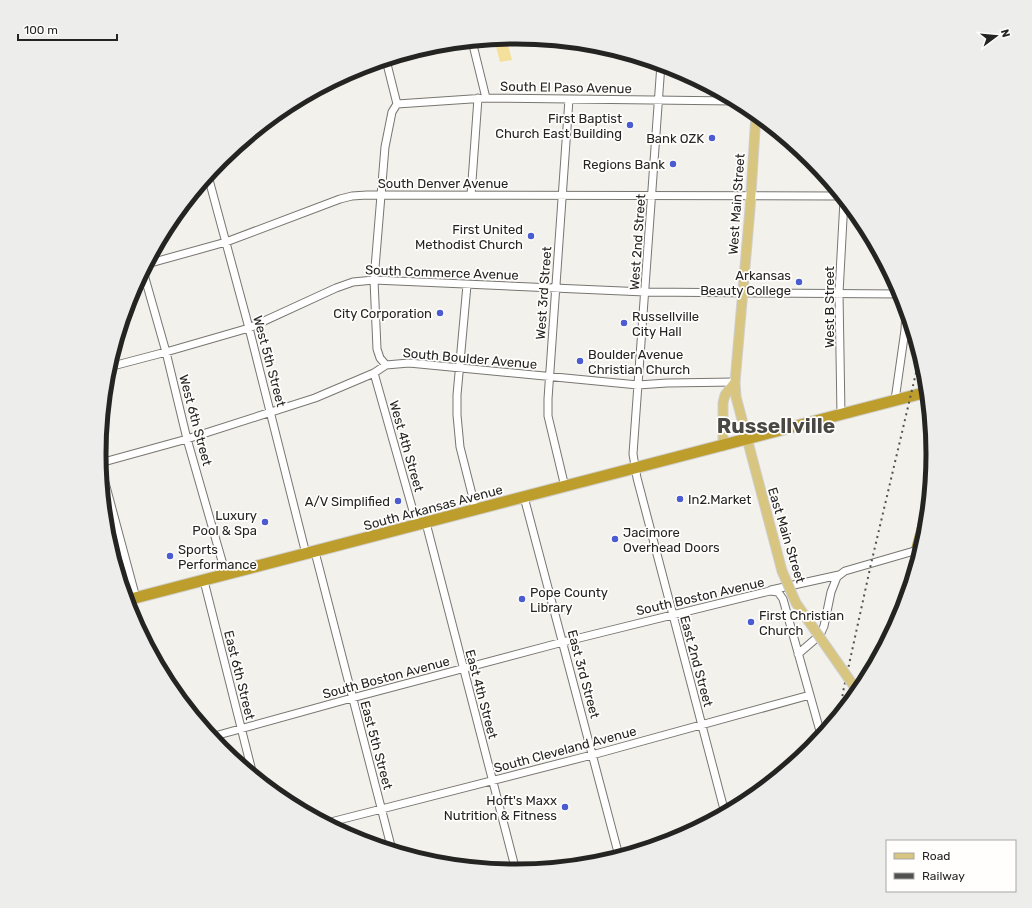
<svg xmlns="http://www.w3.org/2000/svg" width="1032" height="908" font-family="Rubik,sans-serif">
	<rect width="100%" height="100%" fill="#f3f1eb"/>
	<path fill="#f4df9b" d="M 506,38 L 512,60 L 500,62 L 494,39 Z"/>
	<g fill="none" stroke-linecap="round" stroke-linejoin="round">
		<path stroke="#ac9444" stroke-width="2" d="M 912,549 L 921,515 L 928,505
			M 907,594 L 912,554"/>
		<g stroke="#787671" stroke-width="9">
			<path id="minor" d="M 472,41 L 486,98
				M 386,60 L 397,104 L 392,112 L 385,147 L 374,280 L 377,349 L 380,358 L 386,365
				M 661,64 L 633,454 L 637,478 L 725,813
				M 397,104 L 486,98 L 735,101
				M 208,176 L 249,328 L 306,554
				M 471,195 L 478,98
				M 147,264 L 226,242 L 340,199 L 352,196 L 367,195 L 841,196
				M 143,271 L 166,352 L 187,439 L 226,575
				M 467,285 L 457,395 L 457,415 L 460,447 L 476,510
				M 109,367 L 166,352 L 249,328 L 336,288 L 353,282 L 374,280 L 645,292 L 901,294
				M 374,373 L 417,525
				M 895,400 L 905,330 L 906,310
				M 841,415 L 839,293 L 844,200
				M 100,463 L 187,439 L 315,398 L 374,373 L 386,365 L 409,363 L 638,385 L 667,383 L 735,382
				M 100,464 L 136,598
				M 565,487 L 548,416 L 548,399 L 569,99
				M 524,497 L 619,856
				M 426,523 L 516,871
				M 315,552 L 392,850
				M 204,581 L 253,775
				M 771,590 L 839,575
				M 798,654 L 820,635 L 824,626 L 831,592 L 837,577 L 845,571 L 921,549
				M 211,737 L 352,698 L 563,642 L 770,591 L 778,592 L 783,599 L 820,731
				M 327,823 L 592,755 L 810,695"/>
		</g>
		<g stroke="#cfcfce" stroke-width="11">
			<path id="major" d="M 756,114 L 750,209 L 735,382 L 736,397 L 744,427 L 782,571
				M 723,446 L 723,403 L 725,395 L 735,382"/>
		</g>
		<g stroke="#cfcfce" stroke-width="13">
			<path id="highway" d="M 127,600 L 927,392"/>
		</g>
		<use href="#minor" stroke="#fff" stroke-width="7"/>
		<use href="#major" stroke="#d7c580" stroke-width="9"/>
		<use href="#highway" stroke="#bd9e2c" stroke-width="11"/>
		<path stroke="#51514e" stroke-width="2" stroke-dasharray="2 4" stroke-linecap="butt" d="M 840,714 L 843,692 L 871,564 L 920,356"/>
		<g stroke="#cfcfce" stroke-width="11" stroke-linecap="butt">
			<path id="major-bridge" d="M 782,571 L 796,603 L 858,692"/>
		</g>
		<use href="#major-bridge" stroke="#d7c580" stroke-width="9"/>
	</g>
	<g fill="#4b5bd0" stroke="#fffefc" stroke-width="1.5">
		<circle cx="630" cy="125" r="4"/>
		<circle cx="712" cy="138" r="4"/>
		<circle cx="673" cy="164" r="4"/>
		<circle cx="531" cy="236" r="4"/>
		<circle cx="799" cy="282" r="4"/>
		<circle cx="440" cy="313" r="4"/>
		<circle cx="624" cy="323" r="4"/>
		<circle cx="580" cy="361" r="4"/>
		<circle cx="680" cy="499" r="4"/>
		<circle cx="398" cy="501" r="4"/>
		<circle cx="265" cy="522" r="4"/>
		<circle cx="615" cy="539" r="4"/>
		<circle cx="170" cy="556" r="4"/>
		<circle cx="522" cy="599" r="4"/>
		<circle cx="751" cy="622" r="4"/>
		<circle cx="565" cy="807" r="4"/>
	</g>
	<g text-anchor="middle" stroke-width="3.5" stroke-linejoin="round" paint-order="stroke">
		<g font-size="13" fill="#242422" stroke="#fffefc">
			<text transform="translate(566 87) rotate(1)" y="5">South El Paso Avenue</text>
			<text x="443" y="188">South Denver Avenue</text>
			<text transform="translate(736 204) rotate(-86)" y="5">West Main Street</text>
			<text transform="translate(637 242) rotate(-86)" y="5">West 2nd Street</text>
			<text transform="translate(442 272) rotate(2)" y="5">South Commerce Avenue</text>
			<text transform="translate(543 293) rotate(-86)" y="5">West 3rd Street</text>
			<text transform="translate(829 307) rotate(-90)" y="5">West B Street</text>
			<text transform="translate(470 358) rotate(5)" y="5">South Boulder Avenue</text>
			<text transform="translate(270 361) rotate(75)" y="5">West 5th Street</text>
			<text transform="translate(196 420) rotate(75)" y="5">West 6th Street</text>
			<text transform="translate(407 446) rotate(74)" y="5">West 4th Street</text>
			<text transform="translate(433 507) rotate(-15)" y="5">South Arkansas Avenue</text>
			<text transform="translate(787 535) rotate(73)" y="5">East Main Street</text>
			<text transform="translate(700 596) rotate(-13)" y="5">South Boston Avenue</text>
			<text transform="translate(697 661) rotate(75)" y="5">East 2nd Street</text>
			<text transform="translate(584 674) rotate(75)" y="5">East 3rd Street</text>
			<text transform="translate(240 675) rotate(76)" y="5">East 6th Street</text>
			<text transform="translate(386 677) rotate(-15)" y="5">South Boston Avenue</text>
			<text transform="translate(482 694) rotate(75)" y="5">East 4th Street</text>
			<text transform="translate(377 745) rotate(75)" y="5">East 5th Street</text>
			<text transform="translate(565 749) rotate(-15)" y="5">South Cleveland Avenue</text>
		</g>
		<g font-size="13" fill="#242422" stroke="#fffefc" text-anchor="end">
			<text x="622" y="123">First Baptist<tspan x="622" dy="15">Church East Building</tspan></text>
			<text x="704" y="143">Bank OZK</text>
			<text x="665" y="169">Regions Bank</text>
			<text x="523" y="234">First United<tspan x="523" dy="15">Methodist Church</tspan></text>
			<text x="791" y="280">Arkansas<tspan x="791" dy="15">Beauty College</tspan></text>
			<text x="432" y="318">City Corporation</text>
			<text x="632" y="321" text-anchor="start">Russellville<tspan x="632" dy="15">City Hall</tspan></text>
			<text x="588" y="359" text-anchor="start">Boulder Avenue<tspan x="588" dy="15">Christian Church</tspan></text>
			<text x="688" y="504" text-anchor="start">In2.Market</text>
			<text x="390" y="506">A/V Simplified</text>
			<text x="257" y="520">Luxury<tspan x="257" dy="15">Pool &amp; Spa</tspan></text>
			<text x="623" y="537" text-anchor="start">Jacimore<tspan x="623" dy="15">Overhead Doors</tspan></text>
			<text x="178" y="554" text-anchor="start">Sports<tspan x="178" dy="15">Performance</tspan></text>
			<text x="530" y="597" text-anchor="start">Pope County<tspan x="530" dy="15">Library</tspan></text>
			<text x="759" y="620" text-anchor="start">First Christian<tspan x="759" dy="15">Church</tspan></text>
			<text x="557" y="805">Hoft's Maxx<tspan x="557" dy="15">Nutrition &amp; Fitness</tspan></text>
		</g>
		<g font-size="21" font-weight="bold" fill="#4a4844" stroke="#fffefc">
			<text x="776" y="433">Russellville</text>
		</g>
	</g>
	<path d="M0 0H1032V908H0ZM106 454a410 410 0 1 1 820 0a410 410 0 1 1-820 0Z" fill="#ededeb" fill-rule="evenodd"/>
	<path fill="none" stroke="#242422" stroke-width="5" d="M106 454a410 410 0 1 1 820 0a410 410 0 1 1-820 0Z"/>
	<rect x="886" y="840" width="130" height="52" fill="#fffefc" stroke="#a7a7a5"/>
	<rect x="894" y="853" width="20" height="6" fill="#d7c580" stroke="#a7a7a5"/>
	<text x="922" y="860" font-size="12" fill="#242422">Road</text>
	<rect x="894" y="873" width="20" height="6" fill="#51514e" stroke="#a7a7a5"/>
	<text x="922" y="880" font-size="12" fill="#242422">Railway</text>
	<g transform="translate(996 36) rotate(74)" stroke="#fffefc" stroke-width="3" paint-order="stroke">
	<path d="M0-3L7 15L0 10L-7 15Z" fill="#242422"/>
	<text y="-6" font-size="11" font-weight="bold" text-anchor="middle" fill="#242422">N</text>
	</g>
	<path d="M18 34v6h99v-6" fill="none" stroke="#242422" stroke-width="2"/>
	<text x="24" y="34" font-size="12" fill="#242422" stroke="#fffefc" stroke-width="3" paint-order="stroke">100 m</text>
</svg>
